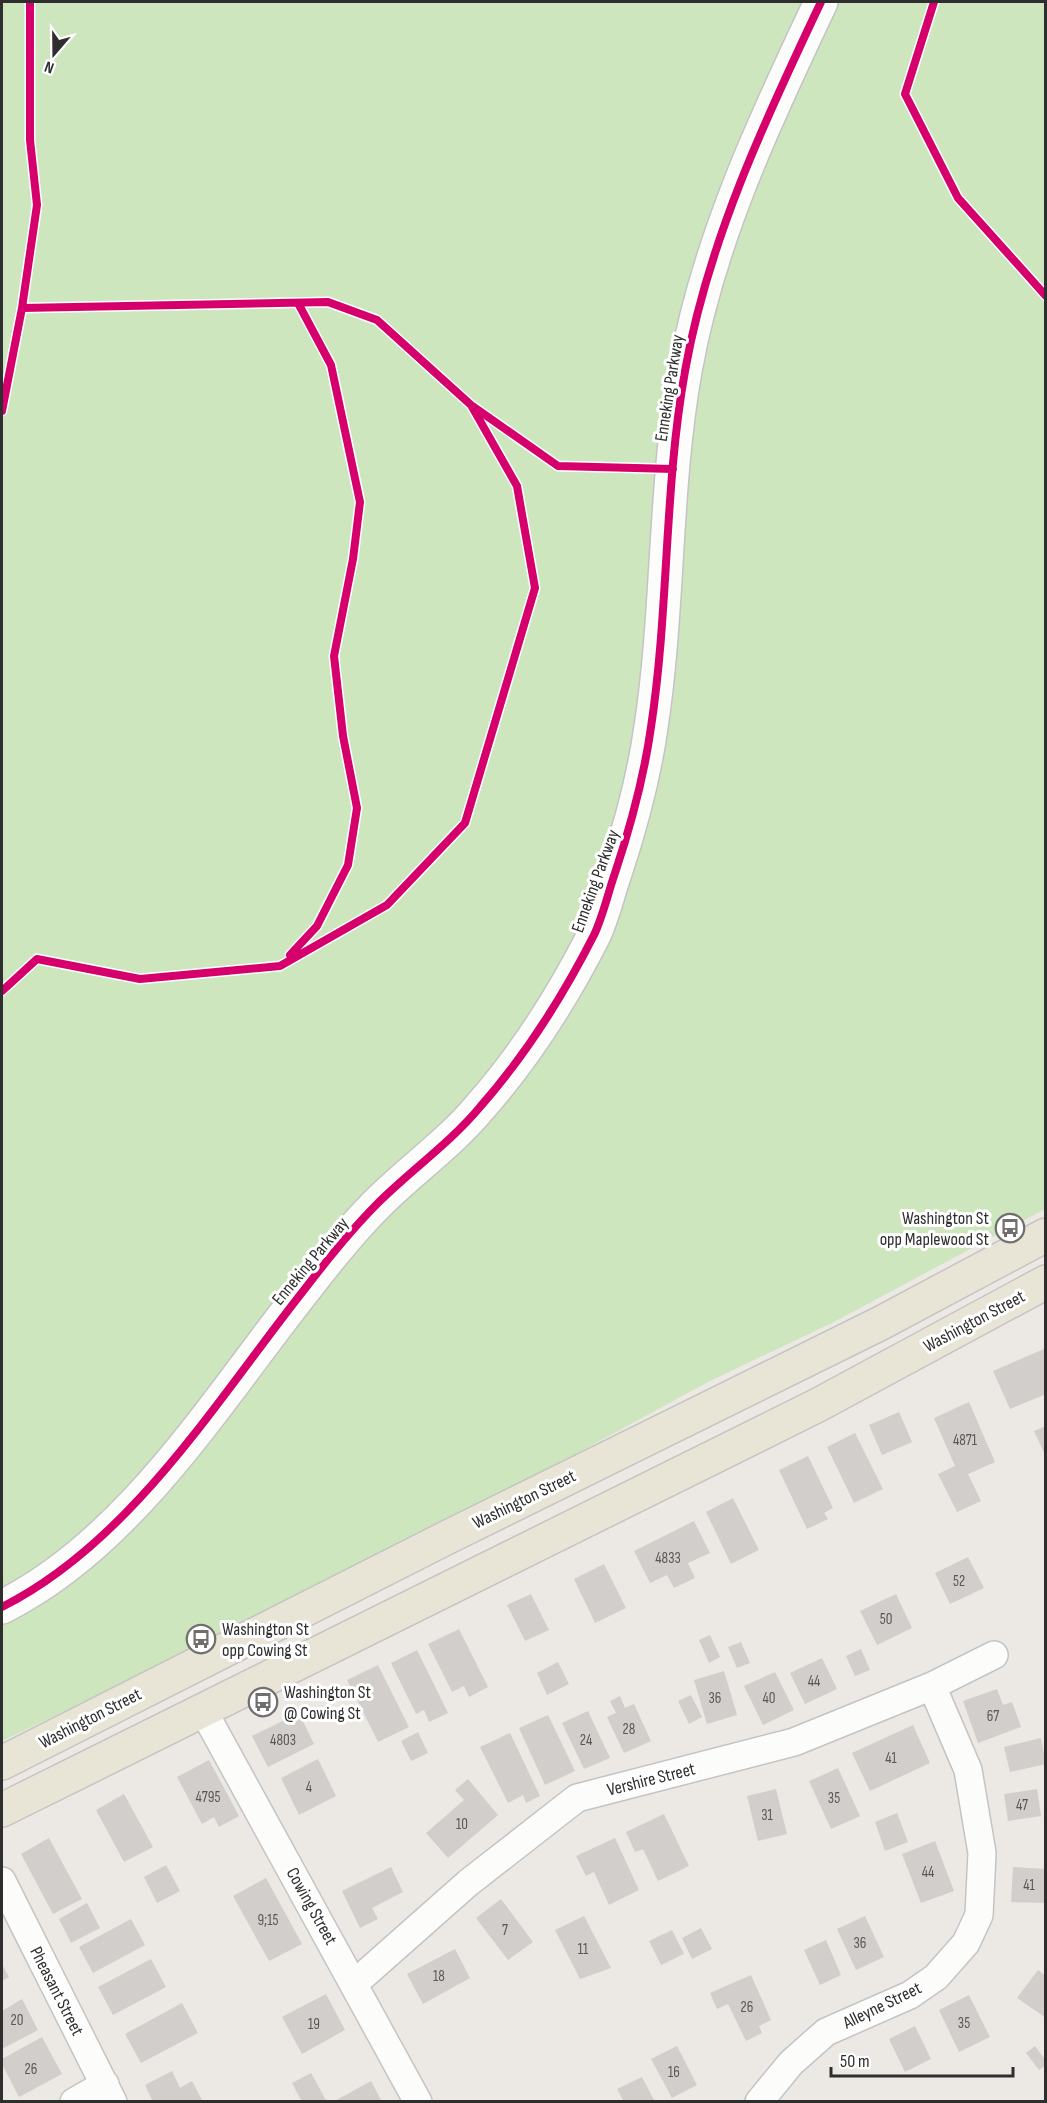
<svg xmlns="http://www.w3.org/2000/svg" width="1047" height="2103" font-family="'Sofia Sans Condensed',sans-serif">
	<rect width="100%" height="100%" fill="#ece8e4"/>
	<path fill="#cee6be" d="M 2,2 L 1045,2 L 1045,1209 L 832,1323 L 708,1382 L 484,1504 L 228,1633 L 2,1741 Z"/>
	<path fill="#d1cecb" d="M 1046,1348 L 1046,1394 L 1010,1409 L 993,1371 Z
		M 969,1402 L 995,1462 L 968,1474 L 981,1501 L 957,1512 L 938,1474 L 955,1466 L 934,1418 Z
		M 899,1412 L 912,1442 L 882,1455 L 869,1425 Z
		M 1046,1426 L 1046,1457 L 1034,1431 Z
		M 855,1433 L 883,1489 L 854,1503 L 827,1447 Z
		M 808,1456 L 833,1508 L 824,1513 L 828,1519 L 807,1529 L 779,1470 Z
		M 733,1498 L 759,1550 L 731,1564 L 706,1512 Z
		M 694,1521 L 710,1553 L 688,1563 L 695,1578 L 674,1588 L 667,1575 L 650,1583 L 634,1551 Z
		M 968,1557 L 984,1588 L 950,1604 L 935,1573 Z
		M 604,1564 L 626,1608 L 595,1623 L 574,1579 Z
		M 531,1594 L 549,1630 L 525,1641 L 507,1605 Z
		M 896,1594 L 912,1628 L 877,1645 L 860,1611 Z
		M 459,1629 L 488,1687 L 469,1697 L 464,1686 L 452,1692 L 428,1644 Z
		M 710,1635 L 720,1657 L 709,1663 L 699,1640 Z
		M 741,1642 L 750,1663 L 737,1668 L 728,1647 Z
		M 861,1649 L 870,1670 L 855,1676 L 846,1656 Z
		M 417,1650 L 448,1713 L 429,1722 L 424,1710 L 416,1714 L 391,1663 Z
		M 822,1658 L 837,1689 L 805,1704 L 790,1673 Z
		M 558,1662 L 569,1684 L 547,1695 L 537,1673 Z
		M 378,1665 L 409,1727 L 378,1742 L 347,1680 Z
		M 724,1671 L 737,1715 L 707,1724 L 694,1680 Z
		M 775,1672 L 794,1710 L 763,1725 L 744,1686 Z
		M 997,1689 L 1003,1705 L 1012,1702 L 1021,1727 L 978,1743 L 963,1701 Z
		M 691,1695 L 702,1717 L 689,1724 L 678,1701 Z
		M 620,1696 L 625,1708 L 634,1704 L 651,1741 L 624,1753 L 607,1717 L 616,1713 L 610,1701 Z
		M 588,1711 L 610,1758 L 584,1769 L 562,1723 Z
		M 299,1713 L 314,1744 L 268,1767 L 252,1736 Z
		M 548,1715 L 575,1771 L 545,1785 L 519,1728 Z
		M 913,1725 L 930,1763 L 870,1791 L 852,1753 Z
		M 418,1732 L 428,1753 L 411,1761 L 401,1741 Z
		M 510,1733 L 540,1796 L 526,1803 L 523,1795 L 508,1803 L 480,1747 Z
		M 1041,1738 L 1046,1764 L 1010,1772 L 1004,1747 Z
		M 318,1759 L 336,1796 L 299,1815 L 281,1778 Z
		M 209,1760 L 239,1816 L 219,1827 L 214,1817 L 202,1824 L 177,1777 Z
		M 838,1768 L 860,1816 L 831,1829 L 809,1781 Z
		M 468,1779 L 498,1815 L 448,1858 L 426,1833 L 464,1800 L 455,1790 Z
		M 776,1789 L 787,1834 L 758,1841 L 747,1796 Z
		M 1037,1789 L 1041,1816 L 1008,1821 L 1004,1794 Z
		M 124,1794 L 153,1847 L 124,1862 L 96,1810 Z
		M 897,1813 L 908,1842 L 885,1851 L 875,1822 Z
		M 664,1814 L 689,1866 L 658,1881 L 643,1849 L 635,1852 L 626,1832 Z
		M 49,1838 L 82,1899 L 53,1914 L 21,1854 Z
		M 615,1838 L 639,1890 L 609,1905 L 594,1872 L 586,1876 L 576,1856 Z
		M 935,1841 L 954,1891 L 921,1903 L 902,1854 Z
		M 166,1865 L 180,1891 L 157,1903 L 144,1877 Z
		M 391,1867 L 403,1892 L 372,1908 L 378,1919 L 360,1928 L 342,1891 Z
		M 1013,1867 L 1046,1869 L 1046,1903 L 1011,1902 Z
		M 266,1878 L 302,1944 L 269,1961 L 233,1896 Z
		M 501,1899 L 533,1942 L 508,1960 L 476,1918 Z
		M 87,1903 L 100,1928 L 71,1943 L 59,1919 Z
		M 584,1916 L 611,1968 L 580,1979 L 555,1930 Z
		M 865,1916 L 884,1957 L 856,1970 L 837,1929 Z
		M 131,1919 L 145,1945 L 93,1973 L 79,1947 Z
		M 701,1928 L 712,1949 L 692,1959 L 682,1938 Z
		M 672,1930 L 684,1954 L 661,1965 L 649,1941 Z
		M 826,1940 L 841,1975 L 820,1985 L 804,1950 Z
		M 455,1949 L 470,1978 L 423,2004 L 407,1974 Z
		M 151,1959 L 166,1987 L 113,2015 L 98,1987 Z
		M 2,1964 L 9,1977 L 2,1981 Z
		M 1038,1970 L 1046,1976 L 1046,2018 L 1017,1998 Z
		M 751,1975 L 771,2020 L 759,2026 L 762,2033 L 746,2041 L 728,2004 L 717,2009 L 710,1993 Z
		M 326,1994 L 345,2030 L 302,2054 L 282,2017 Z
		M 969,1995 L 990,2037 L 959,2052 L 939,2010 Z
		M 22,1999 L 38,2030 L 2,2049 L 2,2011 Z
		M 182,2003 L 198,2033 L 141,2063 L 125,2034 Z
		M 915,2026 L 931,2059 L 905,2072 L 889,2039 Z
		M 42,2037 L 62,2074 L 19,2097 L 2,2064 L 2,2059 Z
		M 677,2046 L 697,2085 L 672,2098 L 651,2059 Z
		M 1035,2046 L 1046,2061 L 1046,2065 L 1039,2070 L 1026,2053 Z
		M 172,2071 L 180,2088 L 192,2081 L 203,2102 L 153,2102 L 145,2085 Z
		M 311,2073 L 327,2102 L 302,2102 L 292,2083 Z
		M 642,2077 L 655,2102 L 624,2102 L 617,2089 Z
		M 371,2081 L 382,2102 L 333,2102 Z"/>
	<g fill="none" stroke-linecap="round" stroke-linejoin="round">
		<g stroke="#c5c4c5" stroke-width="30">
			<path id="minor" d="M 204,1712 L 418,2102
				M 2,1881 L 113,2102
				M 355,1983 L 468,1883 L 577,1798 L 794,1742 L 932,1686 L 994,1655
				M 74,2102 L 105,2084
				M 759,2102 L 791,2063 L 826,2032 L 910,1995 L 936,1977 L 966,1943 L 979,1915 L 982,1853 L 968,1770 L 932,1686"/>
		</g>
		<g stroke="#c5c4c5" stroke-width="36">
			<path id="secondary" d="M 2,1607 C 131,1542 216,1401 304,1290 C 327,1260 351,1230 377,1204 C 410,1171 450,1143 480,1107 C 525,1056 563,996 594,935 C 603,916 608,893 615,873 C 631,825 644,777 651,727 C 669,609 664,488 685,371 C 708,241 765,120 821,2"/>
		</g>
		<g stroke="#c6c5c4" stroke-width="36">
			<path id="primary" d="M 2,1763 L 446,1538 L 881,1323 L 1046,1235
				M 2,1810 L 818,1405 L 1046,1282"/>
		</g>
		<use href="#minor" stroke="#fcfcfb" stroke-width="27"/>
		<use href="#secondary" stroke="#fcfcfb" stroke-width="33"/>
		<use href="#primary" stroke="#e8e4d6" stroke-width="33"/>
		<g stroke="#fff" stroke-width="11">
			<path id="cycleway" d="M 934,2 L 905,94 L 958,198 L 1046,296
				M 22,308 L 328,302 L 377,320 L 471,405 L 558,466 L 673,469
				M 2,411 L 22,308 L 37,205 L 30,140 L 30,2
				M 290,955 L 317,926 L 348,865 L 357,808 L 343,736 L 334,656 L 353,559 L 360,502 L 331,365 L 298,303
				M 2,991 L 37,959 L 140,979 L 280,966 L 387,905 L 465,823 L 535,588 L 517,486 L 471,405
				M 2,1607 C 131,1542 216,1401 304,1290 C 327,1260 351,1230 377,1204 C 410,1171 450,1143 480,1107 C 525,1056 563,996 594,935 C 603,916 608,893 615,873 C 631,825 644,777 651,727 C 669,609 664,488 685,371 C 708,241 765,120 821,2"/>
		</g>
		<use href="#cycleway" stroke="#d6006c" stroke-width="8"/>
	</g>
	<defs>
		<g id="bus-ring" transform="scale(1.5)"><circle r="9.5" fill="#fff" stroke="#706f6e" stroke-width="1.5"/><path d="M-5-6H5V4H4V6H2V4H-2V6H-4V4H-5ZM-3.5-4V0h7V-4ZM-3.5 1.2v1.5H-2V1.2ZM2 1.2v1.5H3.5V1.2Z" fill="#706f6e"/></g>
	</defs>
	<g fill-rule="evenodd">
		<use href="#bus-ring" x="1010" y="1228"/>
		<use href="#bus-ring" x="201" y="1639"/>
		<use href="#bus-ring" x="263" y="1702"/>
	</g>
	<g text-anchor="middle" stroke-width="6" stroke-linejoin="round" paint-order="stroke">
		<g font-size="15" fill="#585857">
			<text x="965" y="1445">4871</text>
			<text x="668" y="1563">4833</text>
			<text x="959" y="1586">52</text>
			<text x="886" y="1624">50</text>
			<text x="814" y="1686">44</text>
			<text x="715" y="1703">36</text>
			<text x="769" y="1703">40</text>
			<text x="993" y="1721">67</text>
			<text x="629" y="1734">28</text>
			<text x="283" y="1745">4803</text>
			<text x="586" y="1745">24</text>
			<text x="891" y="1763">41</text>
			<text x="309" y="1792">4</text>
			<text x="208" y="1802">4795</text>
			<text x="834" y="1803">35</text>
			<text x="1022" y="1810">47</text>
			<text x="767" y="1820">31</text>
			<text x="462" y="1829">10</text>
			<text x="928" y="1877">44</text>
			<text x="1029" y="1890">41</text>
			<text x="268" y="1925">9;15</text>
			<text x="505" y="1935">7</text>
			<text x="860" y="1948">36</text>
			<text x="583" y="1954">11</text>
			<text x="439" y="1981">18</text>
			<text x="747" y="2012">26</text>
			<text x="17" y="2025">20</text>
			<text x="964" y="2028">35</text>
			<text x="314" y="2029">19</text>
			<text x="31" y="2074">26</text>
			<text x="674" y="2077">16</text>
		</g>
		<g font-size="18" fill="#2e2e2e" stroke="#fff">
			<text transform="translate(669 388) rotate(-81)" y="6">Enneking Parkway</text>
			<text transform="translate(595 881) rotate(-70)" y="6">Enneking Parkway</text>
			<text transform="translate(310 1261) rotate(-50)" y="6">Enneking Parkway</text>
			<text transform="translate(974 1321) rotate(-28)" y="6">Washington Street</text>
			<text transform="translate(524 1499) rotate(-26)" y="6">Washington Street</text>
			<text transform="translate(90 1718) rotate(-27)" y="6">Washington Street</text>
			<text transform="translate(651 1779) rotate(-14)" y="6">Vershire Street</text>
			<text transform="translate(312 1906) rotate(61)" y="6">Cowing Street</text>
			<text transform="translate(57 1991) rotate(63)" y="6">Pheasant Street</text>
			<text transform="translate(882 2005) rotate(-26)" y="6">Alleyne Street</text>
		</g>
		<g font-size="18" fill="#2e2e2e" stroke="#fff" text-anchor="start">
			<text x="989" y="1224" text-anchor="end">Washington St<tspan x="989" dy="21">opp Maplewood St</tspan></text>
			<text x="222" y="1635">Washington St<tspan x="222" dy="21">opp Cowing St</tspan></text>
			<text x="284" y="1698">Washington St<tspan x="284" dy="21">@ Cowing St</tspan></text>
		</g>
	</g>
	<rect width="1047" height="2103" fill="none" stroke="#2e2e2e" stroke-width="6"/>
	<g transform="translate(54 54) rotate(200)" stroke="#ffffff" stroke-width="4.5" paint-order="stroke">
	<path d="M0-4.5L10 22L0 15L-10 22Z" fill="#2e2e2e"/>
	<text y="-9" font-size="16" font-weight="bold" text-anchor="middle" fill="#2e2e2e">N</text>
	</g>
	<path d="M831 2067v9h182v-9" fill="none" stroke="#2e2e2e" stroke-width="3"/>
	<text x="840" y="2067" font-size="18" fill="#2e2e2e" stroke="#ffffff" stroke-width="4.5" paint-order="stroke">50 m</text>
</svg>
